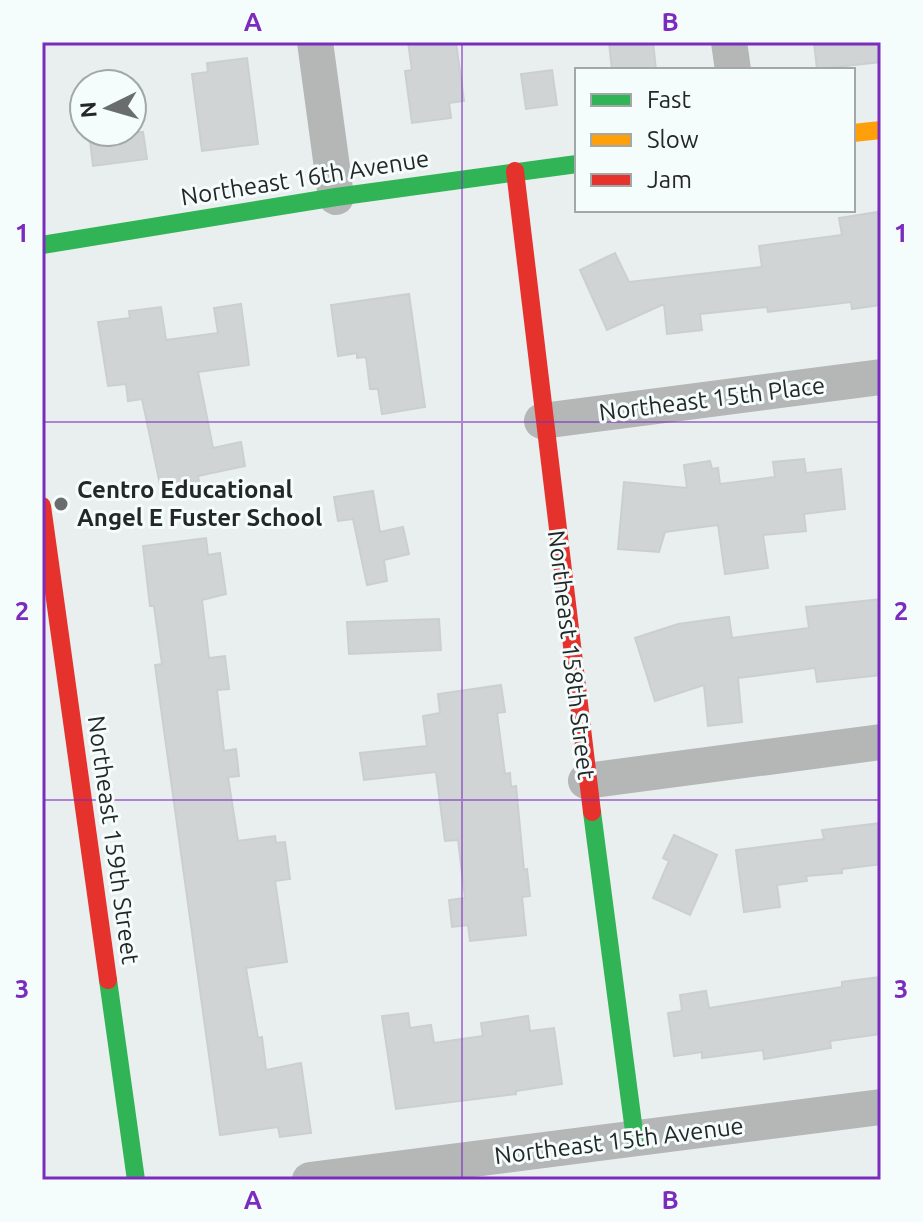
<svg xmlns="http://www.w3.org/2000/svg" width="923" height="1222" font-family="Ubuntu,sans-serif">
	<rect width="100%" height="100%" fill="#e9eeee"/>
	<path fill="#d0d4d4" stroke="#cbcfcf" stroke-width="2" d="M 408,42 L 456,42 L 464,101 L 449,103 L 451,118 L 412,123 L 405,71 L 412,70 Z
		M 609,42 L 653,42 L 656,70 L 612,70 Z
		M 814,42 L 881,42 L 881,62 L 817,69 Z
		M 247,58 L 258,144 L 202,151 L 192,74 L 208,72 L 207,63 Z
		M 552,70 L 557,105 L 526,109 L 521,74 Z
		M 89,132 L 143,132 L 147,159 L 93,166 Z
		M 878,212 L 881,235 L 881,305 L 852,309 L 851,302 L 768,312 L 767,307 L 700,314 L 702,330 L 667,334 L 664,304 L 607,330 L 580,270 L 615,253 L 629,282 L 762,267 L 759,246 L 842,235 L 839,218 Z
		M 409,294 L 425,407 L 382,414 L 378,389 L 370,389 L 366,357 L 357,358 L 357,353 L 338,356 L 331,305 Z
		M 241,304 L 249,365 L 198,372 L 213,448 L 241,442 L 245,466 L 198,476 L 199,482 L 161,489 L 142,399 L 128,401 L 126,384 L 108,386 L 98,322 L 130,318 L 129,311 L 161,307 L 166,340 L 218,333 L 214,308 Z
		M 804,459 L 806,473 L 841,469 L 845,509 L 804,514 L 806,531 L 763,535 L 768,568 L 725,574 L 718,525 L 665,532 L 659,552 L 618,549 L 624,482 L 687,488 L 684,465 L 710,461 L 712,469 L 718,468 L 720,484 L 775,477 L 773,462 Z
		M 373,491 L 380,532 L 403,527 L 409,554 L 384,560 L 387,581 L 367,585 L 353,519 L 338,521 L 334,497 Z
		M 206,538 L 208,555 L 220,553 L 226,594 L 202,600 L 209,658 L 225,656 L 229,689 L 217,690 L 224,751 L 236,749 L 239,776 L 228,777 L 238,841 L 275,836 L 276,843 L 285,842 L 290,879 L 275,881 L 287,962 L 246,968 L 258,1038 L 262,1037 L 266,1070 L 301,1063 L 311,1133 L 280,1137 L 278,1127 L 220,1135 L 155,665 L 162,664 L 154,606 L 150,606 L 143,546 Z
		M 881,599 L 881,675 L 817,682 L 815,668 L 738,678 L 742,722 L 708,726 L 704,685 L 655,701 L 635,638 L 678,624 L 729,617 L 732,638 L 809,628 L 806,607 Z
		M 439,619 L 441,650 L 349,654 L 347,622 Z
		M 501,685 L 505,712 L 497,713 L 505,774 L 510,773 L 511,787 L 516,786 L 524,870 L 527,869 L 530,896 L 522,897 L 526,935 L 470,941 L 468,925 L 452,927 L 449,900 L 465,898 L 458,840 L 445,841 L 436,772 L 364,780 L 360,753 L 427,746 L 423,716 L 440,713 L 438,694 Z
		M 881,823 L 881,864 L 842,869 L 842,873 L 806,876 L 807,881 L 777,885 L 780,907 L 744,912 L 736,850 L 824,839 L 822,830 Z
		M 674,835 L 717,855 L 690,915 L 653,898 L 669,861 L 663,858 Z
		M 881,977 L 881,1034 L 830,1041 L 831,1048 L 764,1059 L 763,1050 L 702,1058 L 702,1052 L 674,1056 L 668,1013 L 682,1011 L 680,995 L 706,991 L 709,1008 L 842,987 L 842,982 Z
		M 408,1013 L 410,1028 L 431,1025 L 434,1043 L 483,1036 L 481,1023 L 528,1016 L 530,1031 L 554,1028 L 562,1084 L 516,1091 L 516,1094 L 396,1109 L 382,1016 Z"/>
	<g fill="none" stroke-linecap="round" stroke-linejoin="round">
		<path stroke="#b5b7b7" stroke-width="36" d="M 315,42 L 336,197
			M 729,42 L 733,70
			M 542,421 L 881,377
			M 586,781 L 881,742
			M 310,1180 L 881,1107"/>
		<path stroke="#30b455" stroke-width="18" d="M 42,245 L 336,197 L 577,164
			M 592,812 L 635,1139
			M 108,980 L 136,1180"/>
		<path stroke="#ff9f0a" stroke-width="18" d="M 853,133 L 881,130"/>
		<path stroke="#e5322d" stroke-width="18" d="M 515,171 L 592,812
			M 42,506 L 108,980"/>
	</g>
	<path fill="none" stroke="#7b2cbf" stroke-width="2" stroke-opacity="0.55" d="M 462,42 L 462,1180M 42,422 L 881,422M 42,800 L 881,800"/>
	<circle fill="#6a6d6d" stroke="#f5fcfc" stroke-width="3" cx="61" cy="504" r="8"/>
	<g text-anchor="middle" stroke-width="6" stroke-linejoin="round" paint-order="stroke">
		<g font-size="24" fill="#252727" stroke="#f5fcfc">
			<text transform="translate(305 178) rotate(-9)" y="8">Northeast 16th Avenue</text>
			<text transform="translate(712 399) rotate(-7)" y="8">Northeast 15th Place</text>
			<text transform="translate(571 655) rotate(83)" y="8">Northeast 158th Street</text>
			<text transform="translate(113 840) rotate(82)" y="8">Northeast 159th Street</text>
			<text transform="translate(619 1141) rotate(-7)" y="8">Northeast 15th Avenue</text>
		</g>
		<g font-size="24" font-weight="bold" fill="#252727" stroke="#f5fcfc" text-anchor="start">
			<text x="77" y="498">Centro Educational<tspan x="77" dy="28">Angel E Fuster School</tspan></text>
		</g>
	</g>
	<rect width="923" height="1222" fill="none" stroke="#f5fcfc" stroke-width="88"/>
	<rect x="575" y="68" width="280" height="144" fill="#f5fcfc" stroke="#a2a7a7" stroke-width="2"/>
	<rect x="591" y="94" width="40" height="12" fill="#30b455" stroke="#a2a7a7" stroke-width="2"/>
	<text x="647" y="108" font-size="24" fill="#252727">Fast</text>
	<rect x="591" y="134" width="40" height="12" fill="#ff9f0a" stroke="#a2a7a7" stroke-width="2"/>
	<text x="647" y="148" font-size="24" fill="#252727">Slow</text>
	<rect x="591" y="174" width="40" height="12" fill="#e5322d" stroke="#a2a7a7" stroke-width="2"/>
	<text x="647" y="188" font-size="24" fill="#252727">Jam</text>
	<g transform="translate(108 108) rotate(265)"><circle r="38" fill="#f5fcfc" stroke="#a2a7a7" stroke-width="2"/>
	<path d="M0-6L14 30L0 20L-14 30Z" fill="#6a6d6d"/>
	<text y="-12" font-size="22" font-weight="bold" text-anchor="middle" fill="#252727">N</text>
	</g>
	<rect x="44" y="44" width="835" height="1134" fill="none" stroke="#7b2cbf" stroke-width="3"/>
	<g font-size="26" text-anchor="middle" font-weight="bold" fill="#7b2cbf">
		<text x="253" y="31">A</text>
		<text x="670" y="31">B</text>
		<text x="22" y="242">1</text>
		<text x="901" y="242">1</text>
		<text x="22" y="620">2</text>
		<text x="901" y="620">2</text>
		<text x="22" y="998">3</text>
		<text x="901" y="998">3</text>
		<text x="253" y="1209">A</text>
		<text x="670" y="1209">B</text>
	</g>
</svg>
